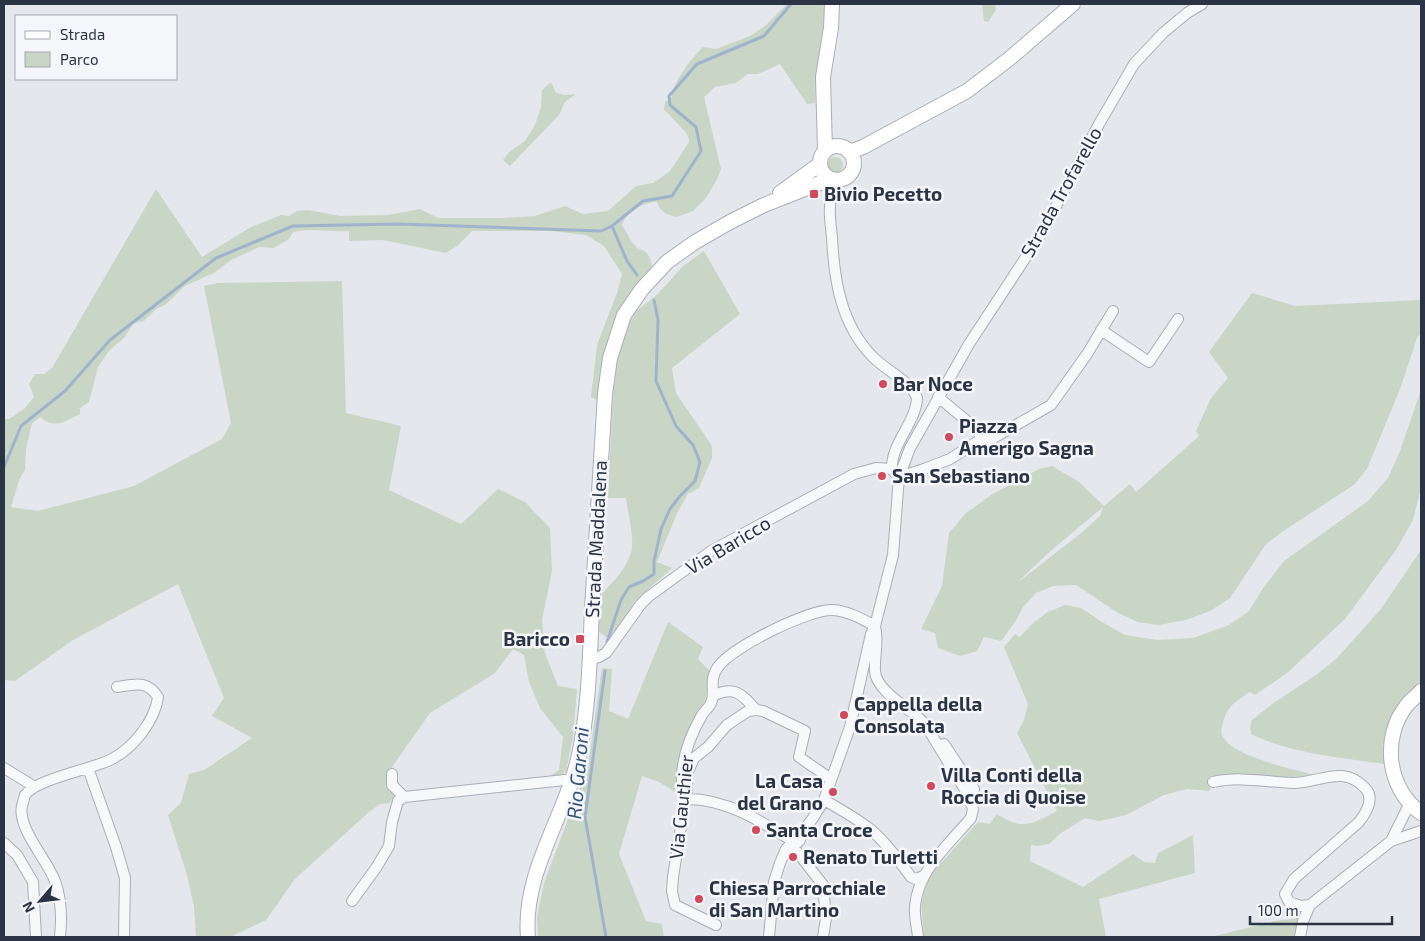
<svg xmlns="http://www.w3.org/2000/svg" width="1425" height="941" font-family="'Exo 2',sans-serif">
	<rect width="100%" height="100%" fill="#e4e7ec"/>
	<path fill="#c9d6c5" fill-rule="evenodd" d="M 787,4 L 826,4 L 826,5 L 816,77 L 815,103 L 807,104 L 780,64 L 758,74 L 748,74 L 736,83 L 715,87 L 704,97 L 721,169 L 717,179 L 706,198 L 693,211 L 676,217 L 666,214 L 659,207 L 657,202 C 644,202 626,212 622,225 C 628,234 630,241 638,249 C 648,251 650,257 652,266 L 636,284 L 610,332 L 601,365 L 597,400 L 591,397 L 597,345 L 617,293 L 622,274 L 604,246 L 586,235 L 551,231 L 472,231 L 457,246 L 446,253 L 383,240 L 349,241 L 349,231 C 331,232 310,228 293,232 L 288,240 L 273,248 L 259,247 L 231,260 L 214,273 L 185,286 L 165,305 L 156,309 L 144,321 L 134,323 L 124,338 L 109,351 L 98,367 L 89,402 L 80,408 L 80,414 C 65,421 55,430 40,417 L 32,423 L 26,449 L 25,470 L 19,480 L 11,507 L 38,511 L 134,486 L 222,439 L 231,423 L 204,286 L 218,283 L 342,281 L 346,413 L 401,426 L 389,490 L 461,524 L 498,489 L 525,502 L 550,528 L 552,571 L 542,620 L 545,653 L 558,686 L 577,689 L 573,737 L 566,771 L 560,776 L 547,778 L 559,770 L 563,737 L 540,708 L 529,682 L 524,655 L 513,649 L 495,673 L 430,713 L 387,774 L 386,784 L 395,795 L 389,803 L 380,804 L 369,812 L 295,879 L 266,920 L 230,937 L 196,937 L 194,907 L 187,875 L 168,815 L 181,803 L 189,774 L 204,770 L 252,738 L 212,716 L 224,698 L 178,584 L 73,640 L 15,681 L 4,680 L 4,419 L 9,419 L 24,409 L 34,397 L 29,384 L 35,374 L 44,374 L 52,368 L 156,189 L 202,257 L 251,227 L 281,215 L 289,216 L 297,211 L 308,210 L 340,216 L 389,215 L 420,209 L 438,218 L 504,218 L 535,216 L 565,206 L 583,214 L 608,211 L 636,186 L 653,183 L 670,171 L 689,142 C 689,139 688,136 687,134 C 685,131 667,112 664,110 L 665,102 L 672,97 C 673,81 692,58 703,47 L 716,49 L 750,36 L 766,25 Z
		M 982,4 L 995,4 L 996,10 L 988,22 L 984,21 Z
		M 551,82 L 556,93 L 565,95 L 576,94 L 565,102 L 559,115 L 510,166 L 503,160 L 509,152 L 525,141 L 535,125 L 541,107 L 542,90 Z
		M827 165a8 8 0 1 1 16 0a8 8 0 1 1-16 0Z
		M 704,251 L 740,314 L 672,368 L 676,393 L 712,446 L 712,458 L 699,488 L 688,494 L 678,511 L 657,562 L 672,568 L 635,601 L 613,636 L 606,637 L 599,632 L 601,595 C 613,582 625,570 631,553 C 635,539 628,513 626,498 L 608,498 L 614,370 L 625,333 L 634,313 L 658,294 L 682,267 Z
		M 1252,293 L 1295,306 L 1421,300 L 1421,333 L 1417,338 L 1400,389 L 1367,469 L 1355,484 L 1282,532 L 1266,544 L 1230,598 L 1210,611 L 1186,620 L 1159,625 L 1138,622 L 1118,613 L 1076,585 L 1053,586 L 1036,593 L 1023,607 L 1015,622 L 1001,641 L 984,637 L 977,651 L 960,656 L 938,648 L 935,633 L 921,629 L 942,586 L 949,533 L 966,513 L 991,495 L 1039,469 L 1052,466 L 1079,482 L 1104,506 L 1130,484 L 1136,492 L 1199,436 L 1196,431 L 1211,398 L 1228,378 L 1209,352 ZM 1103,507 L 1100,516 L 1080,534 L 1017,583 L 1047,554 Z
		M 1421,390 L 1421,488 L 1413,520 L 1396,550 L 1345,619 L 1287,673 L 1255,695 L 1250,692 C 1230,705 1225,708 1221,733 C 1223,737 1226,742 1230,745 C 1253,761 1289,768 1315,775 L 1305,778 L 1210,779 L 1210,791 L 1187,789 L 1164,795 L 1126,815 L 1099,821 L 1085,818 L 1061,833 L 1049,844 L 1037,846 L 1031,845 L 1030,861 L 1083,887 L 1133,854 L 1144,862 L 1155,863 L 1158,853 L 1193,835 L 1195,873 L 1099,899 L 1106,937 L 924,937 L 921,903 L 930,875 L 978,822 L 990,824 L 997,814 C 1023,831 1032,824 1057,811 L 1017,733 L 1024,720 L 1028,704 L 1004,647 L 1015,634 L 1020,637 L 1031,625 L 1046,613 L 1065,605 L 1081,608 L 1102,622 L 1125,635 L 1157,640 L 1193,638 L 1229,625 L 1249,611 L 1264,587 L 1284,561 L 1368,501 L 1388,478 L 1400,451 Z
		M 1421,550 L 1421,683 C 1393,704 1380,729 1384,764 C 1340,757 1292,754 1251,734 L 1250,727 L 1252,720 L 1272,704 L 1316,675 L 1337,658 L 1381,609 Z
		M 668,622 L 703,647 L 698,659 L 710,671 L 706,698 L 681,751 L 675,792 L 659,782 L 642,776 L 619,854 L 646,921 L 662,924 L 664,937 L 538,937 L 537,917 L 544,883 L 588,766 L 602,668 L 612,669 L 609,711 L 628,719 Z
		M 1299,918 L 1296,937 L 1211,937 L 1275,921 Z"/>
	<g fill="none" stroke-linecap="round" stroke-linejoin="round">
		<path stroke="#9fb4cc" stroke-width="3" d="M 612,226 L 627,261 L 637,275
			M 4,467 L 21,426 L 65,391 L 110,340 L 216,258 L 293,226 L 399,224 L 601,231 L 612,226 L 643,201 L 672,196 L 701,151 L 696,127 L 670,105 L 669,96 L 697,64 L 764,36 L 791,4
			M 607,642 L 621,600 L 629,587 L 643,581 L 654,574 L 654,561 L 661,529 L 670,509 L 680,496 L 695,481 L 700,462 L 693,445 L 676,426 L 656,381 L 658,320 L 654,300
			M 605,671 L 585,817 L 606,937"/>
		<g stroke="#a9aeb7" stroke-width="12">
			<path id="street" d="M 835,180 C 833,189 830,198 830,207 C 829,216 831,227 832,237 C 834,280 841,325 873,357 C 885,370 911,381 917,398 C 916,423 891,443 892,469 L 896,474
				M 1101,330 L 1149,362 L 1178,319
				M 983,438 L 990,440 L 1051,405 L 1087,354 L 1113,311
				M 899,477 L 924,469 L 950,459 L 983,438 L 973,426 L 938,397
				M 875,627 C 879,642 874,656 875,671 C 876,692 912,709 925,724 L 967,793 L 973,809 L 971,818 C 949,844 918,870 915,906 C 914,916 917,927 918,937
				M 589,660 L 599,657 L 606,653 L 641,604 L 648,597 L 711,551 L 854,474 L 876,468 L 892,469
				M 713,696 C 734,685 742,694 756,710
				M 944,744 L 974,789
				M 4,768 L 35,787
				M 88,768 L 116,847 L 125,878 L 124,937
				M 392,774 L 392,785 L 404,797
				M 1213,782 C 1240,776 1266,782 1293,783 C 1320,783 1343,764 1365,788 C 1375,798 1366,813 1359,822 L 1294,879 L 1285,894 L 1289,902 L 1301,906 L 1310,905
				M 682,783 C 681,758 690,736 702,715 C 704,711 709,708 711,703 C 716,692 708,681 718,667 C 732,647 809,609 833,610 C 848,611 862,619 875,626
				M 685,799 C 725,798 761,821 794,842
				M 824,800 C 840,809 856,818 870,829 C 886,842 899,861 911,877 L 916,879 L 923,876
				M 800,840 L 795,845 L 795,849 L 823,885 L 826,918 L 823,937
				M 1391,841 L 1410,803
				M 4,843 L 17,855 L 33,882 L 36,937
				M 352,901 L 376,868 L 389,846 L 392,822 L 398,801 L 404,797 L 574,779
				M 716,925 L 675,905 L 672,891 L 673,877 L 687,789 L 687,774 L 694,758 L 708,747 L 727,725 L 748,711 L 756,710 L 763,711 L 805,731 L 799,757 L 831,779
				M 60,937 C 62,918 62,900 55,881 C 48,861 17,828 22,806 C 23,803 24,798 25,795 C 36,779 93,769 112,759 C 133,748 155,721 158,697 C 147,680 136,684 117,687
				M 769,937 L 774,882 L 780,863 L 786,849 L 797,839 L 813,818 L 824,800 L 850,727 L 871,634 L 875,626 L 893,555 L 899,477 L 910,448 L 969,344 L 1043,231 L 1099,124 L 1134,64 L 1163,33 L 1187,13 L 1202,4
				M 1300,937 L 1303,921 L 1310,905 L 1391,841 L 1421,831"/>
		</g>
		<g stroke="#a9aeb7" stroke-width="16">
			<path id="secondary" d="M820 163a17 17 0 1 1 34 0a17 17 0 1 1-34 0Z
				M 825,151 L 823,77 L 831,28 L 832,4
				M 849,152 L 863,147 L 967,91 L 1009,59 L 1073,4
				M 780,193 L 820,164
				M 1421,691 C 1417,696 1411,700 1407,705 C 1381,737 1387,789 1421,813
				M 528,937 C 522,869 570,811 581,745 C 589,701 590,654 592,609 C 597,537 601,465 605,394 L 610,358 L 624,315 L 642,289 L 667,262 L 695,242 L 730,222 L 764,205 L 830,179"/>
		</g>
		<use href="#street" stroke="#f7f8fa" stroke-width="10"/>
		<use href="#secondary" stroke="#fff" stroke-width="14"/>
	</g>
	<g fill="#d1495b" stroke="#f4f6f9" stroke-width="2">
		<rect x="809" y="189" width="10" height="10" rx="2.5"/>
		<circle cx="883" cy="384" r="5"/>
		<circle cx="949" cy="437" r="5"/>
		<circle cx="882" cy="476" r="5"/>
		<rect x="575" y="634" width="10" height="10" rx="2.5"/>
		<circle cx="844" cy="715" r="5"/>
		<circle cx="931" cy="786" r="5"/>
		<circle cx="833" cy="792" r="5"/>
		<circle cx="756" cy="830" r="5"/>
		<circle cx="793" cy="857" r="5"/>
		<circle cx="699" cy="899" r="5"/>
	</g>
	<g text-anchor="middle" stroke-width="5" stroke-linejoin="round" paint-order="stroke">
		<g font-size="19" fill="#2b3445" stroke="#f4f6f9">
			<text transform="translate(1061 192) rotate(-61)" y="7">Strada Trofarello</text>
			<text transform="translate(596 539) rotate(-87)" y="7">Strada Maddalena</text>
			<text transform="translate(728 545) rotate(-31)" y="7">Via Baricco</text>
			<text transform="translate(681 807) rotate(-84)" y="7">Via Gauthier</text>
		</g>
		<g font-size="19" font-weight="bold" fill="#2b3445" stroke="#f4f6f9" text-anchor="start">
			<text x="824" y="201">Bivio Pecetto</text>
			<text x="893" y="391">Bar Noce</text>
			<text x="959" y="433">Piazza<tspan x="959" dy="22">Amerigo Sagna</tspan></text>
			<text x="892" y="483">San Sebastiano</text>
			<text x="570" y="646" text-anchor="end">Baricco</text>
			<text x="854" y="711">Cappella della<tspan x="854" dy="22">Consolata</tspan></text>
			<text x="941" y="782">Villa Conti della<tspan x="941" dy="22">Roccia di Quoise</tspan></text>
			<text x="823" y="788" text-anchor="end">La Casa<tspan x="823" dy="22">del Grano</tspan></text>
			<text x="766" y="837">Santa Croce</text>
			<text x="803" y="864">Renato Turletti</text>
			<text x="709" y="895">Chiesa Parrocchiale<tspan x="709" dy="22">di San Martino</tspan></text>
		</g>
		<g font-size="20" font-style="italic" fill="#34527a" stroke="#f4f6f9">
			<text transform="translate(578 773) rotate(-85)" y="7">Rio Garoni</text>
		</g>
	</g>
	<rect width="1425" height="941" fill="none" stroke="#2b3445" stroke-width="10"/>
	<rect x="15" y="15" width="162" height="65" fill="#f4f6f9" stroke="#a4a8b1"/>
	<rect x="25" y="31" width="25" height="8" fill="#ffffff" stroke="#a4a8b1"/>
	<text x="60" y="40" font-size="15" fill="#2b3445">Strada</text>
	<rect x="25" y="52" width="25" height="15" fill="#c9d6c5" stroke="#a4a8b1"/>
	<text x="60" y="65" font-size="15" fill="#2b3445">Parco</text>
	<g transform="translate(40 901) rotate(242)" stroke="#f4f6f9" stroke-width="4" paint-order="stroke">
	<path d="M0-4L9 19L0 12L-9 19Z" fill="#2b3445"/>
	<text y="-8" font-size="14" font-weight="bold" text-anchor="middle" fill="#2b3445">N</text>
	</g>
	<path d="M1250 916v8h142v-8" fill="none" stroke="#2b3445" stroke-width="2.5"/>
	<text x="1258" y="916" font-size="15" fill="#2b3445" stroke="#f4f6f9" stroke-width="4" paint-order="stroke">100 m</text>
</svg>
